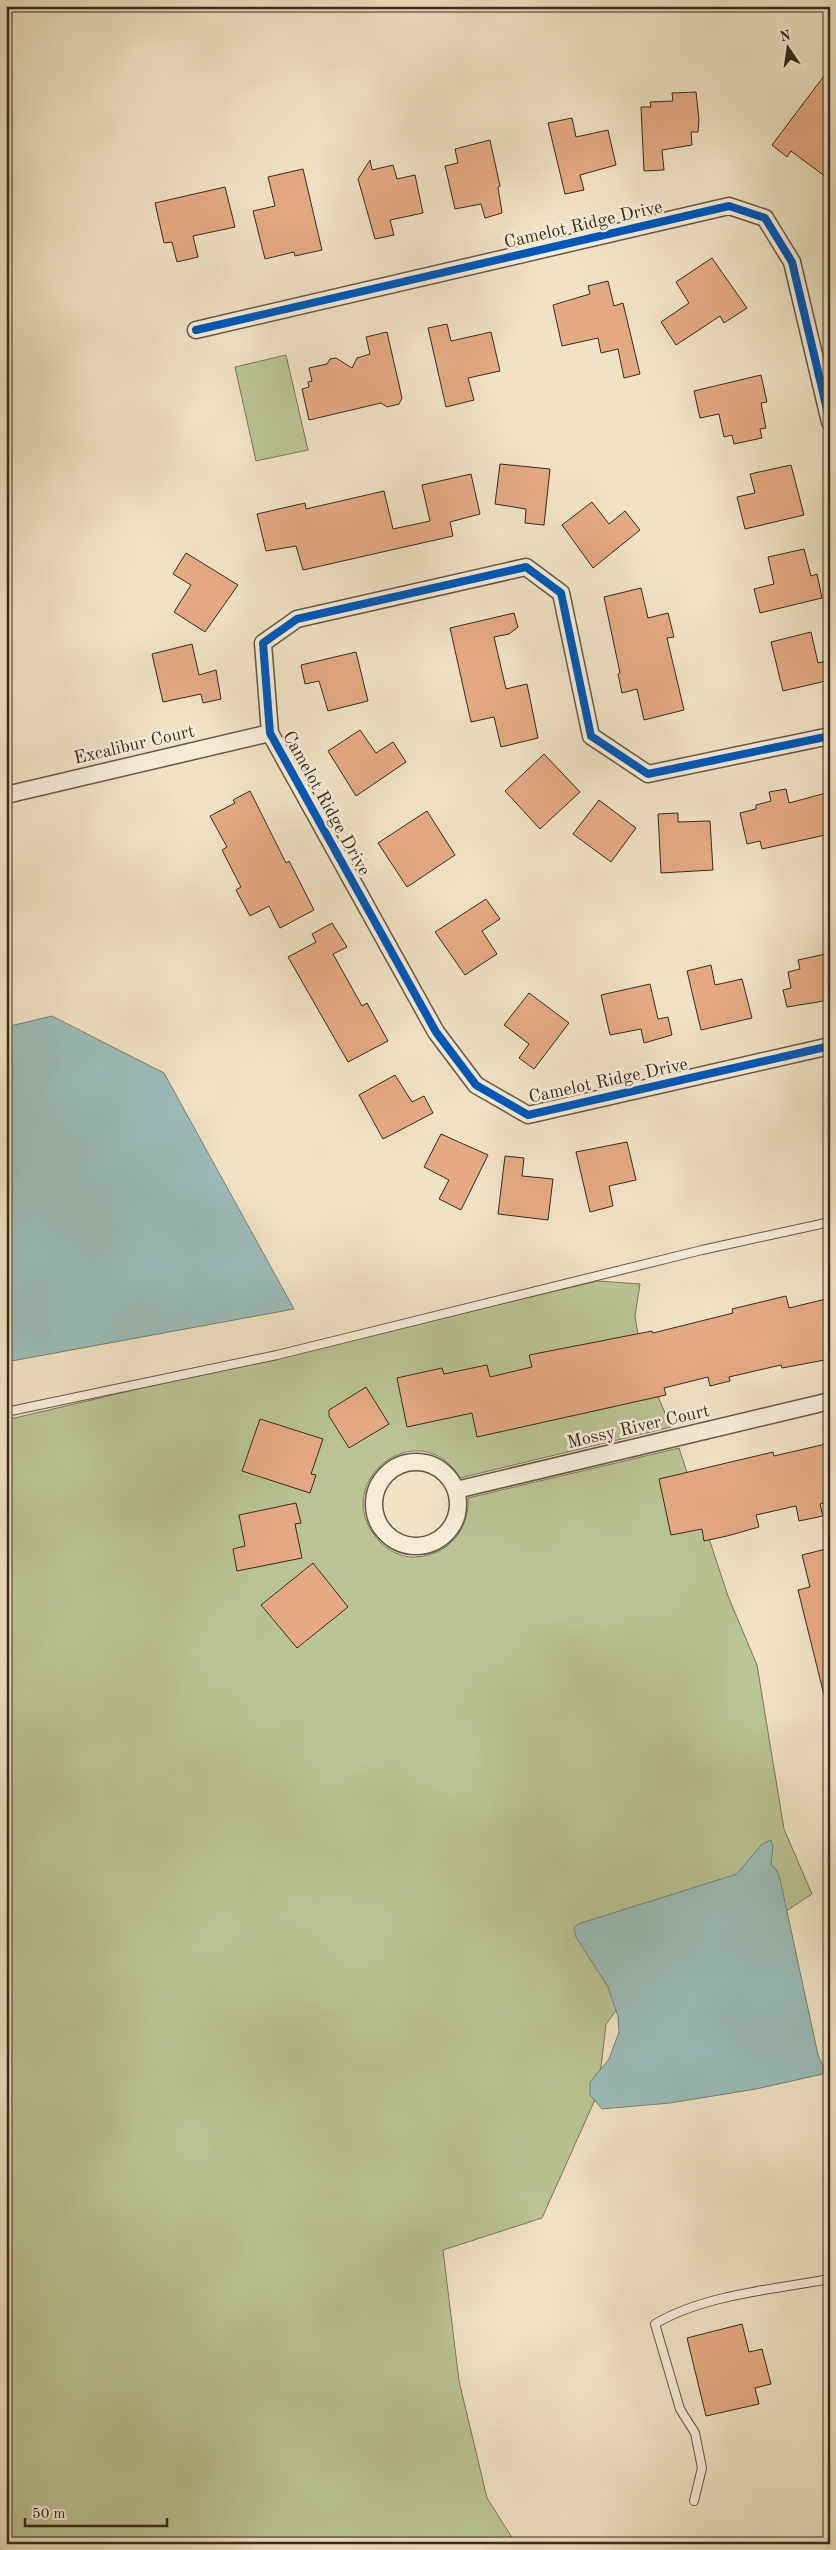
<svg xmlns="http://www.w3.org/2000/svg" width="836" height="2550" font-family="'Old Standard TT',serif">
	<rect width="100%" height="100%" fill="#f0e3c4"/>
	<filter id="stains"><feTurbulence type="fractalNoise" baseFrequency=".004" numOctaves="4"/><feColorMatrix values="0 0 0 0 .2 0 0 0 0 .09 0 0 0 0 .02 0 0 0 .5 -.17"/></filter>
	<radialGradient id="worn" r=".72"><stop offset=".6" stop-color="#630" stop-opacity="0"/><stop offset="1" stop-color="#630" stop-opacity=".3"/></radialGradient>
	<path fill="#bac494" stroke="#7a7758" d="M 286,355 L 308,450 L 256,461 L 235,367 Z
		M 598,1281 L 640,1284 L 635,1316 L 642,1359 L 671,1427 L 460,1478 C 420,1411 326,1482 379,1541 C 388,1551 403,1558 416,1557 C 448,1555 470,1530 468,1498 L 679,1448 L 728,1596 L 757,1665 L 784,1829 L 812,1894 L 717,1957 L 640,1979 L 606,2024 L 598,2093 L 542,2218 L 443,2250 L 459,2381 L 487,2498 L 513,2539 L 524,2544 L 6,2544 L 6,1420 Z"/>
	<path fill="#9bbdba" stroke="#74827a" d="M 52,1016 L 164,1073 L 294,1309 L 6,1362 L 6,1027 Z
		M 771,1840 L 773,1847 L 771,1865 L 776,1869 L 780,1879 L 818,2055 L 824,2068 L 823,2074 L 756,2089 L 670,2103 L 602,2109 L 590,2095 L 590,2082 L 609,2059 L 619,2032 L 618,2016 L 608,1987 L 576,1937 L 574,1928 L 578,1924 L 737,1874 L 762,1844 Z"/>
	<path fill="#e4aa85" stroke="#392a1b" d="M 830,68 L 830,180 L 791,151 L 787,157 L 772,145 Z
		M 696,92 L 699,120 L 698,132 L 691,132 L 692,145 L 662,150 L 664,170 L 644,171 L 641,107 L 651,107 L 650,102 L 673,101 L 672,93 Z
		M 572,118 L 576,137 L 608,130 L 616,165 L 580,175 L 584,190 L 565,194 L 548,123 Z
		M 490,140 L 500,186 L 498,187 L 502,213 L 485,218 L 481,204 L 455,209 L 445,166 L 458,163 L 455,149 Z
		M 370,160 L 372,170 L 393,165 L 397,179 L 415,175 L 423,213 L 390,220 L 394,235 L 375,239 L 358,179 Z
		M 303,169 L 322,250 L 295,256 L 294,252 L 265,259 L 253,211 L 275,206 L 268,177 Z
		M 225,187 L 235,227 L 193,236 L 198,257 L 177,262 L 172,242 L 164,243 L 155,203 Z
		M 712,258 L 747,308 L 724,323 L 720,316 L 676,345 L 661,322 L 689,303 L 676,282 Z
		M 608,281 L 614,306 L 623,303 L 640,374 L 624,378 L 618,349 L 601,353 L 598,338 L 562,346 L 553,305 L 590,294 L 588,286 Z
		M 447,324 L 451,341 L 491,332 L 500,371 L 468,378 L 474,400 L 446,407 L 428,328 Z
		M 387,332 L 402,398 L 399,404 L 387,407 L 381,403 L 309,420 L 302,389 L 309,387 L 308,382 L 312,381 L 309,368 L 327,364 L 330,359 L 336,358 L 352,368 L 357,358 L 370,354 L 366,337 Z
		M 761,375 L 767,402 L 761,403 L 766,428 L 760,429 L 762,438 L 734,444 L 732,435 L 724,437 L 719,414 L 700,418 L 694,391 Z
		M 500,464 L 550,469 L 544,525 L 525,523 L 526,509 L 495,504 Z
		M 791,465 L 804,515 L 745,529 L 737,497 L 755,493 L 750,474 Z
		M 471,474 L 480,514 L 450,522 L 453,536 L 303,570 L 296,546 L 266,551 L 257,514 L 305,503 L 306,509 L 384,491 L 393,529 L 430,521 L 422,485 Z
		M 592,502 L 609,524 L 625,511 L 640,530 L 593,568 L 562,525 Z
		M 804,549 L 811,576 L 817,574 L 822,598 L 760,613 L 754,589 L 774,584 L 768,557 Z
		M 186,553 L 238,585 L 205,632 L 174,612 L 191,585 L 173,574 Z
		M 641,588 L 648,618 L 668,613 L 674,637 L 667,638 L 684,710 L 644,720 L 637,689 L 622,693 L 618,674 L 620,673 L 604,597 Z
		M 514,613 L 518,627 L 509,634 L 494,637 L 506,689 L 527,684 L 538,738 L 501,747 L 494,717 L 471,722 L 450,628 Z
		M 811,632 L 818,663 L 830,660 L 830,680 L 783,691 L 771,642 Z
		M 192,644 L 199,675 L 216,670 L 221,699 L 203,703 L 201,694 L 163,702 L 152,654 Z
		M 356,652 L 368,701 L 328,711 L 319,681 L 305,684 L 301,665 Z
		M 360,730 L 376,753 L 393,742 L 406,762 L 356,796 L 328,751 Z
		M 544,754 L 580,792 L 540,829 L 505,791 Z
		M 786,789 L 789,803 L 826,793 L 827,798 L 830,797 L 830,834 L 762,849 L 760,841 L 747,844 L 740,813 L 756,809 L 756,805 L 771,801 L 769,792 Z
		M 250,791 L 286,863 L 289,861 L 314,910 L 280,928 L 269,906 L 250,916 L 236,890 L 241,887 L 222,850 L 227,847 L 210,816 L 235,803 L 233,800 Z
		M 599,800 L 636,828 L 611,862 L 573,834 Z
		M 427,811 L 455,855 L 407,887 L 378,843 Z
		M 678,813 L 678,822 L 710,821 L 713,870 L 661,873 L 658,814 Z
		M 486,899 L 500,919 L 482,931 L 497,954 L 465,975 L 435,932 Z
		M 332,923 L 347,947 L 333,954 L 362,1006 L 367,1003 L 388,1041 L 348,1062 L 288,957 L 316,942 L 312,934 Z
		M 830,953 L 830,1000 L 787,1007 L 783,990 L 791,988 L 788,972 L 800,969 L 798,960 Z
		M 711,965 L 715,985 L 742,979 L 752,1018 L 701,1030 L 687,971 Z
		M 650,984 L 658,1019 L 668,1017 L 672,1035 L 644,1043 L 641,1029 L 610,1035 L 601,995 Z
		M 529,993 L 569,1023 L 534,1069 L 519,1058 L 529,1044 L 504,1025 Z
		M 395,1075 L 412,1102 L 424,1096 L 433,1113 L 383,1139 L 359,1095 Z
		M 441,1134 L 488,1155 L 461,1210 L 439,1199 L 449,1180 L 424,1167 Z
		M 627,1142 L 636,1180 L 609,1186 L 613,1206 L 590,1212 L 576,1152 Z
		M 505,1156 L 524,1158 L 522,1176 L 553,1179 L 548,1220 L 498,1214 Z
		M 786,1296 L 789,1308 L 830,1298 L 830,1359 L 782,1368 L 781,1365 L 729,1377 L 730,1381 L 710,1386 L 708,1377 L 664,1388 L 666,1395 L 477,1437 L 472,1413 L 407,1427 L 397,1378 L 442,1368 L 444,1374 L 487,1365 L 490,1377 L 532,1367 L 529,1355 L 652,1331 L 653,1333 L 733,1313 L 732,1309 Z
		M 366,1387 L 389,1424 L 349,1448 L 329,1416 L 329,1410 Z
		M 260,1419 L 323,1439 L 311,1474 L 316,1475 L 310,1493 L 242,1471 Z
		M 830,1443 L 830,1501 L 820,1504 L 823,1516 L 799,1521 L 796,1506 L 756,1515 L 759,1527 L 727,1536 L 704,1541 L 702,1529 L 671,1535 L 659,1479 L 773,1452 L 774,1456 Z
		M 296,1503 L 301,1523 L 295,1524 L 302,1558 L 237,1571 L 233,1549 L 245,1546 L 239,1515 Z
		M 830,1548 L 830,1694 L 824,1695 L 798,1590 L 810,1587 L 802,1555 Z
		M 313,1563 L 348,1607 L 297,1648 L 261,1605 Z
		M 742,2324 L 749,2352 L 762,2349 L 771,2384 L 755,2388 L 759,2404 L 706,2416 L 687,2338 Z"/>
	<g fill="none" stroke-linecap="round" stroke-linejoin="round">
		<g stroke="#675845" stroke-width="10">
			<path id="service" d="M 6,1412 L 277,1355 L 702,1250 L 830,1222
				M 694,2501 L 702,2468 L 695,2433 L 680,2409 L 655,2324 C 703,2295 775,2289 830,2279"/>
		</g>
		<g stroke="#675845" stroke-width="19">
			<path id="minor" d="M 196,330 L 729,206 L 765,218 L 792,262 L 830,422
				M 830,736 L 648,774 L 591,736 L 561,593 L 526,567 L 297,619 L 263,643 L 270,733 L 436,1032 L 476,1085 L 528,1115 L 830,1046
				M 6,795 L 270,733
				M374 1504a42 42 0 1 1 84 0a42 42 0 1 1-84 0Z
				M 456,1490 L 830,1401"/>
		</g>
		<use href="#service" stroke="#f5edd9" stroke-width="8"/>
		<use href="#minor" stroke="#f5edd9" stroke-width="16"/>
		<g stroke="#f5edd9" stroke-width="11">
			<path id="cycleway" d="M 196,330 L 729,206 L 765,218 L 792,262 L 830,422
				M 830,736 L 648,774 L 591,736 L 561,593 L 526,567 L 297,619 L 263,643 L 270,733 L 436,1032 L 476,1085 L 528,1115 L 830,1046"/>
		</g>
		<use href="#cycleway" stroke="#0057b8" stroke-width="8"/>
	</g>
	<g text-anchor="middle" stroke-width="5" stroke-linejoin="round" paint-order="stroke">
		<g font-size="18" fill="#392a1b" stroke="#f5edd9">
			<text transform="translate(583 224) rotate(-13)" y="6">Camelot Ridge Drive</text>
			<text transform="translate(134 744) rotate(-13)" y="6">Excalibur Court</text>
			<text transform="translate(327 803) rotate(61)" y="6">Camelot Ridge Drive</text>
			<text transform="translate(608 1080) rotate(-12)" y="6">Camelot Ridge Drive</text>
			<text transform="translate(638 1426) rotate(-13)" y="6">Mossy River Court</text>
		</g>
	</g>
	<rect width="836" height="2550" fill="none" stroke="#f0e3c4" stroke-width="25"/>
	<rect x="8" y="8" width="821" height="2535" fill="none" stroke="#392a1b" stroke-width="2.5"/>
	<rect x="12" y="12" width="811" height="2525" fill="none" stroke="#392a1b"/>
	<g transform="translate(788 48) rotate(347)" stroke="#f5edd9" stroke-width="4" paint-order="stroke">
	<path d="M0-4L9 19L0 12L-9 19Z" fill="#392a1b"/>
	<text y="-8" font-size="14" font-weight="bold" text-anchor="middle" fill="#392a1b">N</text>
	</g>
	<path d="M25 2518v8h142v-8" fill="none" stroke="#392a1b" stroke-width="2.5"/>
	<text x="32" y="2518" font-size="15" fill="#392a1b" stroke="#f5edd9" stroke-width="4" paint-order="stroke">50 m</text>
	<rect width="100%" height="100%" filter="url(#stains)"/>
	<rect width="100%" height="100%" fill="url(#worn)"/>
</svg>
